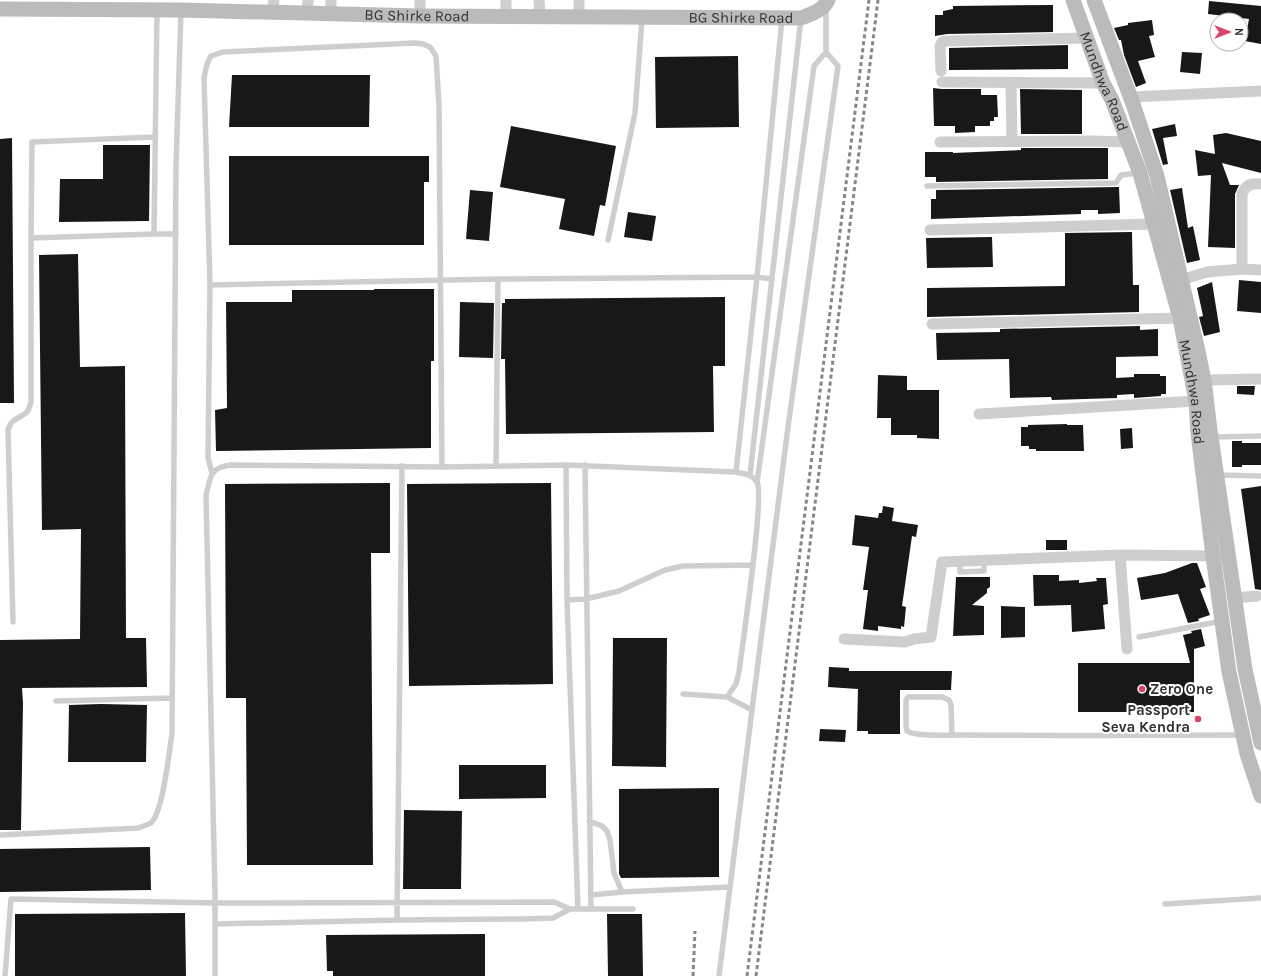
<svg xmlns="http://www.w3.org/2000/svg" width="1261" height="976" font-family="Karla,sans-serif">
	<rect width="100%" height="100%" fill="#fff"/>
	<path fill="#181818" d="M 1209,1 L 1261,6 L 1261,44 L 1245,41 L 1249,19 L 1208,14 Z
		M 1053,5 L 1053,32 L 947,34 L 935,36 L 935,15 L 943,15 L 943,11 L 953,9 L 953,6 Z
		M 1152,20 L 1154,35 L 1149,36 L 1155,57 L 1138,61 L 1146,83 L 1136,87 L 1124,55 L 1121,40 L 1119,40 L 1114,28 L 1128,25 L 1128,23 Z
		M 1068,45 L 1068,69 L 949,70 L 949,48 Z
		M 1182,52 L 1202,53 L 1200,74 L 1180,72 Z
		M 738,56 L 739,127 L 656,128 L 655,57 Z
		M 232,75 L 370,75 L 369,127 L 229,127 Z
		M 933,88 L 942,89 L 981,89 L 981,95 L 997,95 L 998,117 L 994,117 L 994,121 L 990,121 L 990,126 L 975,126 L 975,132 L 955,133 L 955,126 L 934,126 Z
		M 1020,89 L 1082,90 L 1082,134 L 1021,134 Z
		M 1175,124 L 1177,136 L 1163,138 L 1168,164 L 1163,165 L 1152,129 Z
		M 511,126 L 616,146 L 605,206 L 600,205 L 594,236 L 559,229 L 565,199 L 500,187 Z
		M 1226,133 L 1261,141 L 1261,173 L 1222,163 L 1230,185 L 1239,185 L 1235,194 L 1235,248 L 1208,247 L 1211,175 L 1198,176 L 1195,150 L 1215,154 L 1213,135 Z
		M 12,138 L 14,403 L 0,403 L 0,139 Z
		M 103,145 L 150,145 L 149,221 L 59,222 L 60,179 L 103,179 Z
		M 1021,148 L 1108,148 L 1108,179 L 936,182 L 936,177 L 925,177 L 925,152 L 953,152 L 953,153 L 1021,150 Z
		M 229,156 L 429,156 L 429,182 L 424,182 L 424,245 L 229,245 Z
		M 1116,187 L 1119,187 L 1120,213 L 1098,214 L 1098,210 L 1081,210 L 1081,214 L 931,219 L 931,199 L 936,199 L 936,190 Z
		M 1182,188 L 1188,228 L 1193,226 L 1200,260 L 1187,263 L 1170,190 Z
		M 470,190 L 493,192 L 489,241 L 466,239 Z
		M 628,212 L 656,216 L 652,241 L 624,237 Z
		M 1132,232 L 1133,285 L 1139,285 L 1139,312 L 927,317 L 927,288 L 1065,286 L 1065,233 Z
		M 992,237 L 993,267 L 927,268 L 926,238 Z
		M 78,254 L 80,367 L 125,366 L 126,638 L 146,638 L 147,687 L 22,688 L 23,703 L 21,830 L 0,830 L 0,640 L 80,639 L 81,529 L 42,530 L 39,255 Z
		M 1239,280 L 1261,282 L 1261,313 L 1237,311 Z
		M 1212,282 L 1220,332 L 1204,336 L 1199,317 L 1203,316 L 1197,288 Z
		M 374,289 L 434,289 L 434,361 L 431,361 L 431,448 L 216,451 L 215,410 L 227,408 L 226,302 L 292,302 L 292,290 L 374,290 Z
		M 725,297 L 725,366 L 713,366 L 714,432 L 506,434 L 505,359 L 501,359 L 502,303 L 505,303 L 505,299 Z
		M 460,302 L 494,303 L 493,358 L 459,357 Z
		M 1140,326 L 1140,330 L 1158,329 L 1158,356 L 1116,357 L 1116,378 L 1134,377 L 1134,374 L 1160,374 L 1160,376 L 1166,376 L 1166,394 L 1161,394 L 1161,396 L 1134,398 L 1134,394 L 1117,395 L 1117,398 L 1052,400 L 1051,397 L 1010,398 L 1009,359 L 937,360 L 936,333 L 1000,332 L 1000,329 Z
		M 878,375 L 907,376 L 907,390 L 939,390 L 939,439 L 917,438 L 917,435 L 891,435 L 891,418 L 877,418 Z
		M 1237,386 L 1255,386 L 1254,395 L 1237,394 Z
		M 1067,424 L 1067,425 L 1083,425 L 1084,451 L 1036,451 L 1036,449 L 1029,449 L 1029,446 L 1021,446 L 1021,427 L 1028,427 L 1028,425 Z
		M 1132,428 L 1133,448 L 1121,449 L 1120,429 Z
		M 1232,441 L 1242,441 L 1242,443 L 1261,443 L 1261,465 L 1242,465 L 1242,467 L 1232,467 Z
		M 390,483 L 390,553 L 371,553 L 373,865 L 247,865 L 246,698 L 226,698 L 225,484 Z
		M 551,483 L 553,684 L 409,686 L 407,484 Z
		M 1261,486 L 1261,590 L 1255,589 L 1241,489 Z
		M 883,506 L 894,508 L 892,521 L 918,525 L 916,537 L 912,536 L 902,606 L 906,607 L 904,627 L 901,626 L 901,629 L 878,626 L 878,631 L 863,629 L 868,590 L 863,590 L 869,547 L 852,545 L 855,515 L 878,518 L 879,513 L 882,513 Z
		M 1046,540 L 1067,540 L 1067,550 L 1046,550 Z
		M 1192,563 L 1197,563 L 1206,587 L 1200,589 L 1210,615 L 1198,619 L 1199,621 L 1188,623 L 1178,594 L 1141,600 L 1137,578 L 1165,573 Z
		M 1033,575 L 1059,575 L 1059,581 L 1079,580 L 1079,583 L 1097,581 L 1096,578 L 1106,578 L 1108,604 L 1103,605 L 1105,629 L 1072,632 L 1071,605 L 1034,606 Z
		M 956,577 L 990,577 L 990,587 L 987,589 L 987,593 L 972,605 L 984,606 L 984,635 L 953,636 Z
		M 1001,606 L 1025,607 L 1025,637 L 1001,638 Z
		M 1201,629 L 1205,646 L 1194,649 L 1194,712 L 1078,712 L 1078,663 L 1190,663 L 1183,635 L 1192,633 L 1191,631 Z
		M 613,638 L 667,638 L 666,767 L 612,766 Z
		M 829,667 L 849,668 L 849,671 L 952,671 L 951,690 L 900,690 L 900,734 L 868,734 L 868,731 L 857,731 L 858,689 L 828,687 Z
		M 101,704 L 147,705 L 146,762 L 68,762 L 69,705 Z
		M 820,729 L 846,730 L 845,742 L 819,741 Z
		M 459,765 L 546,765 L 546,798 L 459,799 Z
		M 719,788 L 719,877 L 621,878 L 619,874 L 619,789 Z
		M 404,810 L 462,811 L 461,889 L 403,889 Z
		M 150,847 L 151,890 L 0,892 L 0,849 Z
		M 185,913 L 186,976 L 15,976 L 15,914 Z
		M 607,914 L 642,914 L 643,976 L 608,976 Z
		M 485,934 L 485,976 L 333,976 L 333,971 L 327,971 L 326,935 Z"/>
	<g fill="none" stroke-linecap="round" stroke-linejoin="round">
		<path stroke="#cecece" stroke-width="5.5" d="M 157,10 L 154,234 L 176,234
			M 927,186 L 1116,183 L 1121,175 L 1139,173
			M 154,234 L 31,238 L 32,142 L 155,137
			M 608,240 L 635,113 L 642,19
			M 210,285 L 208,458 L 212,473
			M 1211,437 L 1261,436
			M 496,465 L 498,279
			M 566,465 L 567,600 L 578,909
			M 585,465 L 591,908
			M 442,467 L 439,106 L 436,56 L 430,47 L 423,44 L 415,43 L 223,52 L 211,56 L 207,64 L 204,78 L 210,285 L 498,279 L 757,277 L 772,279
			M 736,472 L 757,277 L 782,19
			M 750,475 L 801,18
			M 1217,475 L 1261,476
			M 757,483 L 814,66 L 826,52 L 826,7
			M 960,561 L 960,572 L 984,571 L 984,560
			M 567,600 L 586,599 L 619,591 L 665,570 L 683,566 L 753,565
			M 13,622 L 8,430 C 9,428 10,424 12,422 C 22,413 27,418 31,402 L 31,238
			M 1139,637 L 1222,621
			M 683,694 L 727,697
			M 56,701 L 172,698
			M 752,710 L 788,427 L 838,66 L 826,52
			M 952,735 L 951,705 L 949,700 L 942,697 L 908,697 L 906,700 L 906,726 L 907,731 C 915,737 955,735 967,735 C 1059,736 1150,735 1242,735
			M 589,821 L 602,826 L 607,831 L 610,840 L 614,873 L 622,892 L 730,887
			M 0,835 L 139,828 C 142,826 148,825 151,823 C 163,812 169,752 172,734 L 176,167 L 181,10
			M 591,895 L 622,892
			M 1165,904 L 1261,898
			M 397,920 L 402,466
			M 215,924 L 397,920 L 522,919 L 553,918 L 570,909
			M 5,976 L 11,899 L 215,903 L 554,902 L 570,909 L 633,909
			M 215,976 L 215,894 L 206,495 C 211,477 209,468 230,465 L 442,467 L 566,465 L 736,472 C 744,474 752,474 757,482 C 765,495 742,647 739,672 L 736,684 L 727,697 L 752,710 L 719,976"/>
		<path stroke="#cecece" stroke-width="11" d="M 420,0 L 420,16
			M 506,0 L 506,16
			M 539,0 L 540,16
			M 272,12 L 274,0
			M 307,13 L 308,0
			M 331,14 L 331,0
			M 579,16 L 579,0
			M 941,71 L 940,46 L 942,42 L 947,41 L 1087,38
			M 942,82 L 1103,83
			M 1011,83 L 1012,142
			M 1131,97 L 1261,91
			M 940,142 L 1092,141 L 1128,142
			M 930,230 L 1153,224
			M 1242,269 L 1261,270
			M 1181,280 L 1207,272 L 1242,269 L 1242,194 C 1246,185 1250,183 1261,184
			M 932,324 L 1180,318
			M 1204,380 L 1261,379
			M 979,414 L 1196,401
			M 1120,555 L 1127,649
			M 1235,598 L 1257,596
			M 844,639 L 905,642 L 914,639 L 931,637 L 942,562 L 1120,555 L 1221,556"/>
		<g stroke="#bbb" stroke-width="15">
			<path id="s1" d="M 1073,0 L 1103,83 L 1112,100 L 1140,173 L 1180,318 L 1196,401 L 1198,433 L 1213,556 L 1229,672 L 1247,754 L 1261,796"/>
			<path d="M 1094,0 L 1133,104 L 1157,176 L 1198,351 L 1204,380 L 1210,430 L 1245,669 L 1261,743"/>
			<path id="s2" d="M 0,9 L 181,10 L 420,16 L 801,18 C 811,14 824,10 828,0"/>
		</g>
		<path stroke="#868686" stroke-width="3" stroke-dasharray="4 3" stroke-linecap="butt" d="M 693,976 L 695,931
			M 747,976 L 869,0
			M 756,976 L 878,0"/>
	</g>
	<g fill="#da4268" stroke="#fff" stroke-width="1.5">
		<circle cx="1142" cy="689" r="4"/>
		<circle cx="1198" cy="719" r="4"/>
	</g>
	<g text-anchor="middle" stroke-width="4" stroke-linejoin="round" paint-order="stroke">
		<g font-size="15" fill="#313131" stroke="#fff">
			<text dy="5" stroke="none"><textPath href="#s2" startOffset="417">BG Shirke Road</textPath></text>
			<text dy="5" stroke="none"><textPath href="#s2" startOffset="741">BG Shirke Road</textPath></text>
			<text dy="5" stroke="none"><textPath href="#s1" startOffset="87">Mundhwa Road</textPath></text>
			<text dy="5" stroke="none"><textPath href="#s1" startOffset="411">Mundhwa Road</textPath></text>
		</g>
		<g font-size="15" font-weight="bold" fill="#313131" stroke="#fff" text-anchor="start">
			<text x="1150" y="694">Zero One</text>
			<text x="1190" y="715" text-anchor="end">Passport<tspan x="1190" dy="17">Seva Kendra</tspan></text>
		</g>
	</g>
	<g transform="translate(1229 32) rotate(90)"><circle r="19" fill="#ffffff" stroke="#adadad"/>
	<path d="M0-3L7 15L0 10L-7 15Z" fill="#da4268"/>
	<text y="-6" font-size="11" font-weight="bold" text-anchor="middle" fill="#313131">N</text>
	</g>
</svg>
